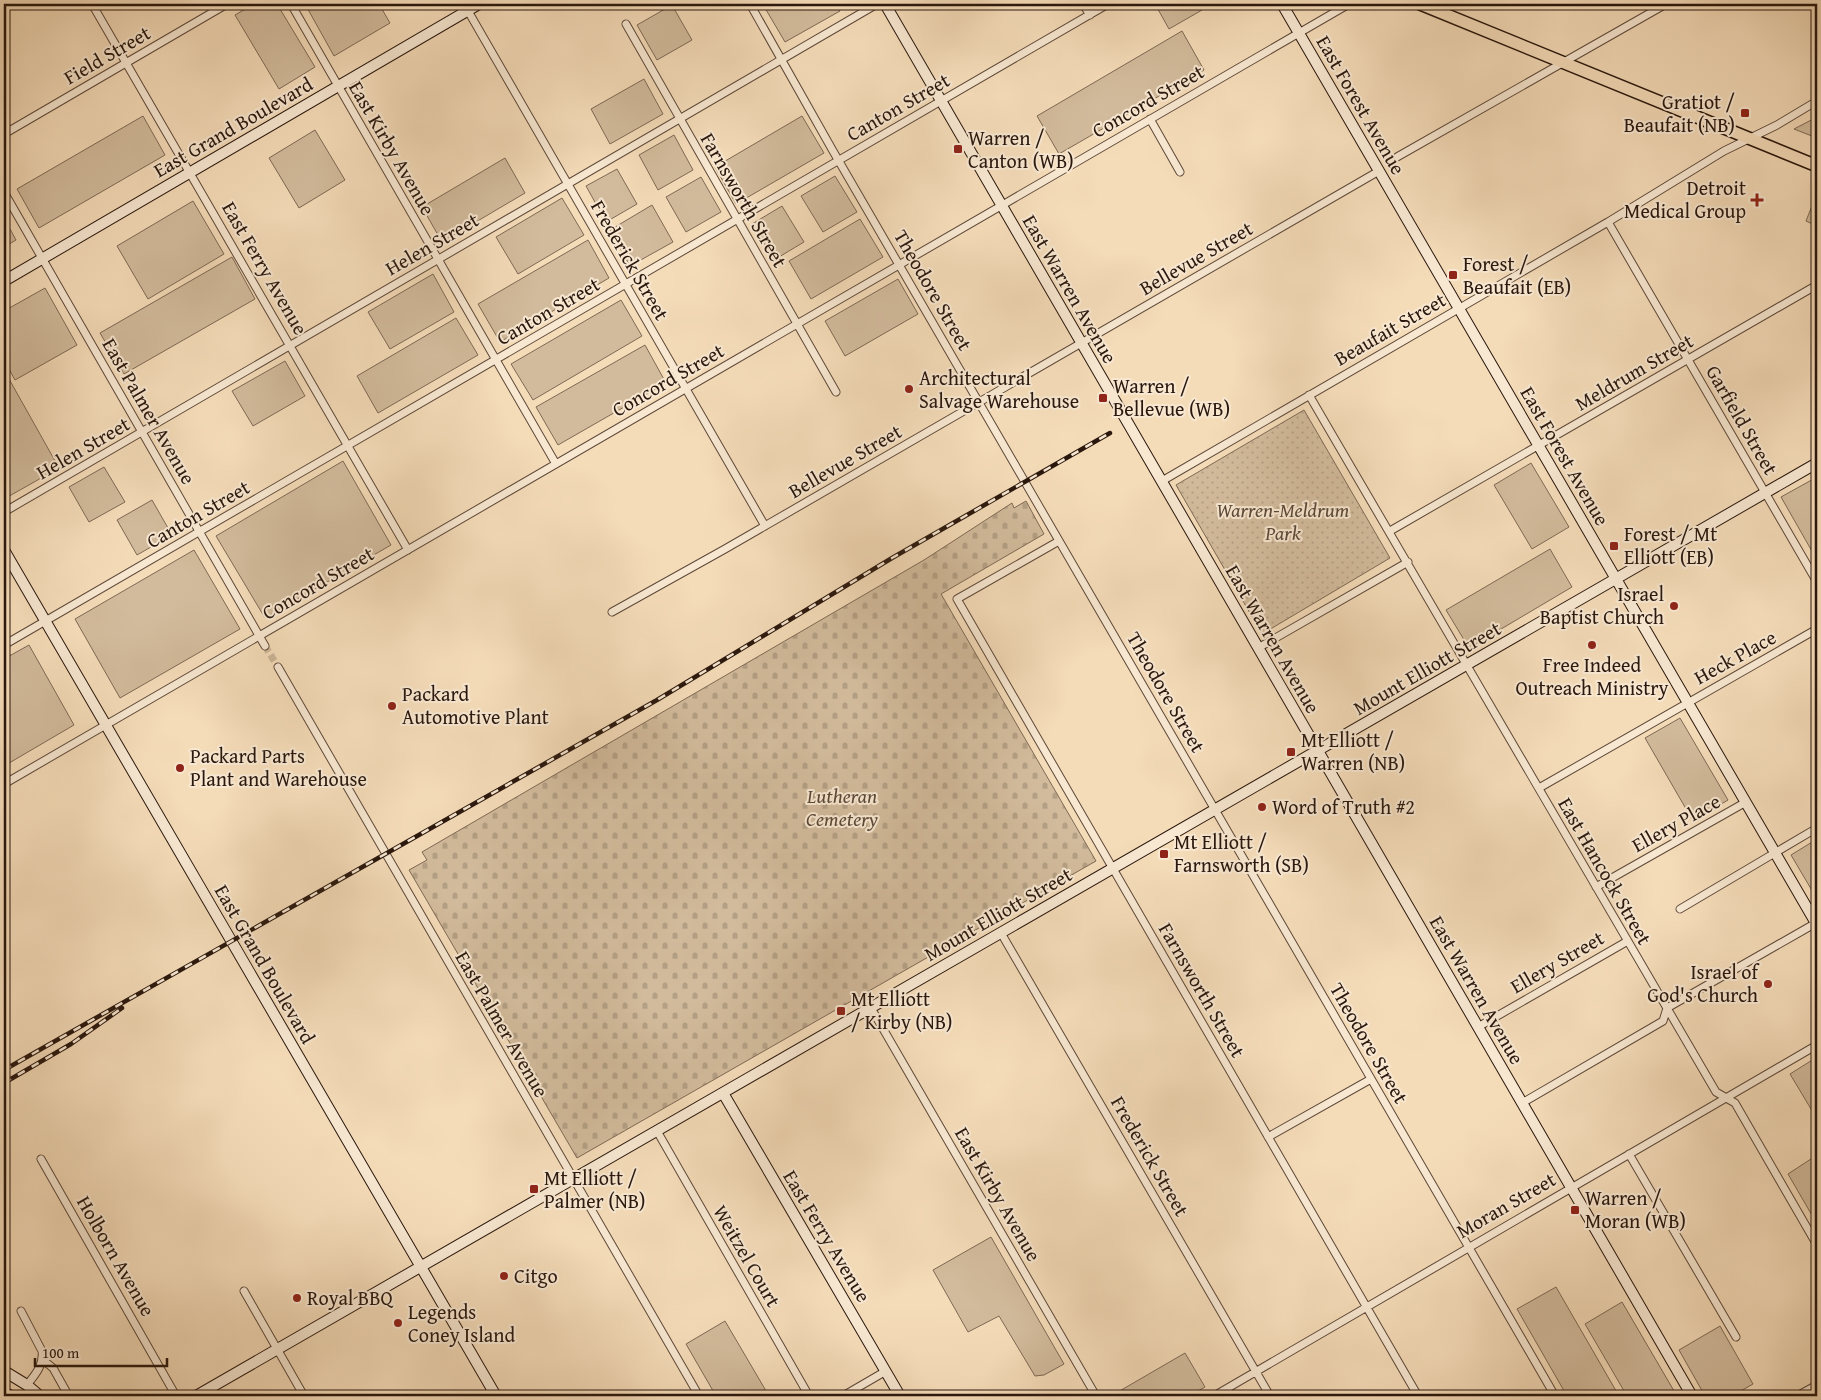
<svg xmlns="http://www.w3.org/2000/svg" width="1821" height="1400" font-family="'Gentium Book Plus',serif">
	<defs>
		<pattern id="cemetery-stones" width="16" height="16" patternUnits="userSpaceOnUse" patternTransform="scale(1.25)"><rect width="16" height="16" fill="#d2bb9c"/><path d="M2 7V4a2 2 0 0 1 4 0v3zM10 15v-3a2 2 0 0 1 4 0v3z" fill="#b4a085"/></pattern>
		<pattern id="park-dots" width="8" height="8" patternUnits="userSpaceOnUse" patternTransform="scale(1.25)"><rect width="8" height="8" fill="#d2bb9c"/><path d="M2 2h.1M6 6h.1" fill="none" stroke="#b4a085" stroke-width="1.8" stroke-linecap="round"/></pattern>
	</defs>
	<rect width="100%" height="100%" fill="#f5dcb9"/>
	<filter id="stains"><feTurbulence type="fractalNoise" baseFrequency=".004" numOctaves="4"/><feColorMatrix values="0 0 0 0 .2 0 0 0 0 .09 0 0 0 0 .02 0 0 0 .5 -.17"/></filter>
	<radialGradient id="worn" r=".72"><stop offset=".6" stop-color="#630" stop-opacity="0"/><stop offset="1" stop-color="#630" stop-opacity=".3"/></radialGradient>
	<path fill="#d2bb9c" stroke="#7e6954" d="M 254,4 L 277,4 L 315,67 L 279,89 L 235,15 Z
		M 305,4 L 379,4 L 390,23 L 334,56 Z
		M 773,4 L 836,4 L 840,11 L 785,42 L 765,8 Z
		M 1155,4 L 1199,4 L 1202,10 L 1169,29 Z
		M 672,5 L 692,40 L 657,60 L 637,25 Z
		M 1182,31 L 1204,70 L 1059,154 L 1037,116 Z
		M 644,79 L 663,114 L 610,144 L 591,109 Z
		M 143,116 L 165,155 L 39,228 L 17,189 Z
		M 802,116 L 824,153 L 736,204 L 715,167 Z
		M 1817,117 L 1817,138 L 1794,129 Z
		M 315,130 L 345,180 L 299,208 L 269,158 Z
		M 674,135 L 693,170 L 658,190 L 639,155 Z
		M 505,158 L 525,193 L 442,242 L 422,207 Z
		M 617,169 L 637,204 L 606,222 L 586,186 Z
		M 835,176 L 857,212 L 823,232 L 801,196 Z
		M 701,177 L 721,212 L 686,232 L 666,197 Z
		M 1817,193 L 1817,226 L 1806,221 Z
		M 562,198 L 584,235 L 518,274 L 496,237 Z
		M 193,201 L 224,254 L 148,299 L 117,246 Z
		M 652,205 L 673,242 L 630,266 L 610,230 Z
		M 782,206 L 804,242 L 774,260 L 752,224 Z
		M 4,218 L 16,240 L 4,247 Z
		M 860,219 L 883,257 L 811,299 L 789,261 Z
		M 588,240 L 609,278 L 500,342 L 478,304 Z
		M 232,257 L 255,299 L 124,374 L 100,333 Z
		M 433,274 L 454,312 L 390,349 L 368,312 Z
		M 898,279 L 918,314 L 845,356 L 825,321 Z
		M 45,288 L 77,345 L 15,380 L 4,360 L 4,311 Z
		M 621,300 L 642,336 L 533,400 L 511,364 Z
		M 456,318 L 478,355 L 378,413 L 357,376 Z
		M 645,345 L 666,383 L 558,445 L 536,407 Z
		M 285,361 L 305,396 L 253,426 L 232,391 Z
		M 4,370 L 59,468 L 4,499 Z
		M 343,461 L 391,545 L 265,618 L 216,536 Z
		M 1531,463 L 1569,527 L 1532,549 L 1494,485 Z
		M 104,467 L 125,502 L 89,522 L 69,487 Z
		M 1817,477 L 1817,560 L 1781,497 Z
		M 152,500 L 172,535 L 137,555 L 117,520 Z
		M 1550,549 L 1572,587 L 1469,648 L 1446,610 Z
		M 194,550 L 240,629 L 120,698 L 75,619 Z
		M 29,645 L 74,725 L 4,766 L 4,659 Z
		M 1680,718 L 1728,800 L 1693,821 L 1645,738 Z
		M 1817,839 L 1817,899 L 1791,855 Z
		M 1817,1057 L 1817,1119 L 1790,1074 Z
		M 1817,1155 L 1817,1224 L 1788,1174 Z
		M 991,1237 L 1064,1364 L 1044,1375 L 1035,1376 L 999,1316 L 968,1332 L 933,1270 Z
		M 1556,1287 L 1619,1396 L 1567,1396 L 1517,1309 Z
		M 1622,1302 L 1677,1396 L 1627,1396 L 1585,1324 Z
		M 725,1321 L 769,1396 L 716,1396 L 686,1344 Z
		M 1720,1326 L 1753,1384 L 1732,1396 L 1705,1396 L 1679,1350 Z
		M 1185,1353 L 1205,1387 L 1189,1396 L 1111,1396 Z"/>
	<path fill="url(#cemetery-stones)" stroke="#7e6954" d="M 1026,501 L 1044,534 L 941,594 L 1096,861 L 577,1158 L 409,870 L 427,860 L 422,852 L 924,560 L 1012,503 L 1014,508 Z"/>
	<path fill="url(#park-dots)" stroke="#7e6954" d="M 1304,410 L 1390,558 L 1262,634 L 1176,485 Z"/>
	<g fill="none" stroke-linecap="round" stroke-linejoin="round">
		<path stroke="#ccb597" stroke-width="7" stroke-dasharray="7 3.5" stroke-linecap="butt" d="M 265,646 L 278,667"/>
		<g stroke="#5d4838" stroke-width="9">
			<path id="street" d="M 92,4 L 408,550
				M 291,4 L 556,464
				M 464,4 L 765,526
				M 750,4 L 833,151 L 1555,1396
				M 1083,4 L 1090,15
				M 626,24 L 836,392
				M 1150,119 L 1180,172
				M 4,134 L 227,4
				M 1397,157 L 1666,4
				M 4,192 L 265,646
				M 1608,222 L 1817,582
				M 1309,395 L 1716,1092 L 1735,1103 L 1817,1245
				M 1162,481 L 1608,222 L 1724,151 L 1777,125 L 1817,101
				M 4,512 L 877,4
				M 1390,531 L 1817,285
				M 1059,541 L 957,599 L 1418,1396
				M 612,612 L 725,549 L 1379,171
				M 4,645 L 1108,4
				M 1258,648 L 1408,562
				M 278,667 L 699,1396
				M 4,784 L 1349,4
				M 1539,788 L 1817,629
				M 1596,887 L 1746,802
				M 1680,909 L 1817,828
				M 1001,933 L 1270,1396
				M 871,1008 L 1096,1396
				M 1478,1027 L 1626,942
				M 1522,1103 L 1663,1021 L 1667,1008 L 1816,923
				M 657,1131 L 809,1396
				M 1268,1137 L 1371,1079
				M 1629,1154 L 1736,1337
				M 41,1159 L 176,1396
				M 244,1291 L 304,1396
				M 21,1311 L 42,1351 C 44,1365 35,1375 27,1385
				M 43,1360 L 53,1368 L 67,1393
				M 843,1396 L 886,1371
				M 1214,1396 L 1817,1045
				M 1797,1396 L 1817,1385"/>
		</g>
		<g stroke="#2a170d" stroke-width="12">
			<path id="secondary" d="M 885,4 L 1692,1396
				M 1282,4 L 1817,925
				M 4,281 L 479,4
				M 4,550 L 496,1396
				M 723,1093 L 900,1396
				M 4,1371 L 27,1385 L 40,1396
				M 196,1396 L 1817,463"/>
		</g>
		<g stroke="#2a170d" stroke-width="14">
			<path id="primary" d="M 1420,4 L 1817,166"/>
		</g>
		<g stroke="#2a170d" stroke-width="15">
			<path id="highway" d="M 4,1394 L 8,1396"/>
		</g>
		<use href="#street" stroke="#f8e8d2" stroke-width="7"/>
		<use href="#secondary" stroke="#f8e8d2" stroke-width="10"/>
		<use href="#primary" stroke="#f5dcb9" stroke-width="11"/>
		<use href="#highway" stroke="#f5dcb9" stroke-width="12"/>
		<g stroke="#2a170d" stroke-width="4.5">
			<path id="rail" d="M 4,1070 L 657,700 L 892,558 L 1110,433
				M 4,1083 L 71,1044 L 122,1008"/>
		</g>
		<use href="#rail" stroke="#f8e8d2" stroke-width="2.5" stroke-dasharray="8" stroke-linecap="butt"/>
	</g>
	<g fill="#8f2418" stroke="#f8e8d2" stroke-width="2">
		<rect x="1740" y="108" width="10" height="10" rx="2.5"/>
		<rect x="953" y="144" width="10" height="10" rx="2.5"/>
		<path d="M1754.5 192.5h5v5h5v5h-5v5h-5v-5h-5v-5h5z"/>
		<rect x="1448" y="270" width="10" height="10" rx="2.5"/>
		<circle cx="909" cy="389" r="5"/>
		<rect x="1098" y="393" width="10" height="10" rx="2.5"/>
		<rect x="1609" y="541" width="10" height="10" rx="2.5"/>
		<circle cx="1674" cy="606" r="5"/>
		<circle cx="1592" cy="645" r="5"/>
		<circle cx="392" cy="706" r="5"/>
		<rect x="1286" y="747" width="10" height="10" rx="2.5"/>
		<circle cx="180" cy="768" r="5"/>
		<circle cx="1262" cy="807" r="5"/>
		<rect x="1159" y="849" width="10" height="10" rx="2.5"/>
		<circle cx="1768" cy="984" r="5"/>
		<rect x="836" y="1006" width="10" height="10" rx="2.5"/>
		<rect x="529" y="1184" width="10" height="10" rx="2.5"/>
		<rect x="1570" y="1205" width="10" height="10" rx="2.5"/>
		<circle cx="504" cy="1276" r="5"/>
		<circle cx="297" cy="1298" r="5"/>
		<circle cx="398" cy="1323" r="5"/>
	</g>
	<g text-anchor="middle" stroke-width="4" stroke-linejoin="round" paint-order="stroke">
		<g font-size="20" fill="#2a170d" stroke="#f8e8d2">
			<text transform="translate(107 55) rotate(-30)" y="7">Field Street</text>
			<text transform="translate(1148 101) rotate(-30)" y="7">Concord Street</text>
			<text transform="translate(1361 105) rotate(60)" y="7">East Forest Avenue</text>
			<text transform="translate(898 107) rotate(-30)" y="7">Canton Street</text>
			<text transform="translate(233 127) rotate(-30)" y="7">East Grand Boulevard</text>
			<text transform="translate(392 148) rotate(60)" y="7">East Kirby Avenue</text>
			<text transform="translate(744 200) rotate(60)" y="7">Farnsworth Street</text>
			<text transform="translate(432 244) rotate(-30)" y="7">Helen Street</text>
			<text transform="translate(1196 258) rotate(-30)" y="7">Bellevue Street</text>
			<text transform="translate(630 260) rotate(60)" y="7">Frederick Street</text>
			<text transform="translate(265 268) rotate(60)" y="7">East Ferry Avenue</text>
			<text transform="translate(1070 289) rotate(60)" y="7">East Warren Avenue</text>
			<text transform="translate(933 290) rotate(60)" y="7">Theodore Street</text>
			<text transform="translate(548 311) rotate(-30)" y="7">Canton Street</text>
			<text transform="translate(1390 329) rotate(-30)" y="7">Beaufait Street</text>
			<text transform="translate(1634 372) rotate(-30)" y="7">Meldrum Street</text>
			<text transform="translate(668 380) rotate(-30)" y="7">Concord Street</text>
			<text transform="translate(149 411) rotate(60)" y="7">East Palmer Avenue</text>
			<text transform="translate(1742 420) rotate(60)" y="7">Garfield Street</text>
			<text transform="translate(83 448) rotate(-30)" y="7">Helen Street</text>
			<text transform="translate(1565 456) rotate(60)" y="7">East Forest Avenue</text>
			<text transform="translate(845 461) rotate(-30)" y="7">Bellevue Street</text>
			<text transform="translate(198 514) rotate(-30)" y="7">Canton Street</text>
			<text transform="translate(318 583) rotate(-30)" y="7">Concord Street</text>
			<text transform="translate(1273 639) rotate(60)" y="7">East Warren Avenue</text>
			<text transform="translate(1735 657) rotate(-29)" y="7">Heck Place</text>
			<text transform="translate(1427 668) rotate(-30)" y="7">Mount Elliott Street</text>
			<text transform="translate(1166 692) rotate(60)" y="7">Theodore Street</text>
			<text transform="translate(1676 823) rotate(-29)" y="7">Ellery Place</text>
			<text transform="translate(1605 871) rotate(60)" y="7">East Hancock Street</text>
			<text transform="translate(998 914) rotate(-30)" y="7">Mount Elliott Street</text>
			<text transform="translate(1557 962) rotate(-30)" y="7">Ellery Street</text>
			<text transform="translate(265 964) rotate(60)" y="7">East Grand Boulevard</text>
			<text transform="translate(1202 990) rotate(60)" y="7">Farnsworth Street</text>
			<text transform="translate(1477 990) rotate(60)" y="7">East Warren Avenue</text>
			<text transform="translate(502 1024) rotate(60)" y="7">East Palmer Avenue</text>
			<text transform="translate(1369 1043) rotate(60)" y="7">Theodore Street</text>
			<text transform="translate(1150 1156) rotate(60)" y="7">Frederick Street</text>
			<text transform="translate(998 1194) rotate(60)" y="7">East Kirby Avenue</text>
			<text transform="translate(1506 1205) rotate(-30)" y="7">Moran Street</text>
			<text transform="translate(827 1236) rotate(59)" y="7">East Ferry Avenue</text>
			<text transform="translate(116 1256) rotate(60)" y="7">Holborn Avenue</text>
			<text transform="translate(747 1256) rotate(60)" y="7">Weitzel Court</text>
		</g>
		<g font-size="20" fill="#2a170d" stroke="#f8e8d2" text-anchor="start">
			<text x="1735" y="109" text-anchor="end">Gratiot /<tspan x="1735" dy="23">Beaufait (NB)</tspan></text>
			<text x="968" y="145">Warren /<tspan x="968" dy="23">Canton (WB)</tspan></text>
			<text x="1746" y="195" text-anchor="end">Detroit<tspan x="1746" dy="23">Medical Group</tspan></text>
			<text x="1463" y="271">Forest /<tspan x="1463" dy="23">Beaufait (EB)</tspan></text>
			<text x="919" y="385">Architectural<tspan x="919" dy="23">Salvage Warehouse</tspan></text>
			<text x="1113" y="393">Warren /<tspan x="1113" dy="23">Bellevue (WB)</tspan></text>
			<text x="1624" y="541">Forest / Mt<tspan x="1624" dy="23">Elliott (EB)</tspan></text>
			<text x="1664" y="601" text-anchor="end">Israel<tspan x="1664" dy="23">Baptist Church</tspan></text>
			<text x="1592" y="672" text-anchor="middle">Free Indeed<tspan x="1592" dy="23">Outreach Ministry</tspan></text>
			<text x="402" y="701">Packard<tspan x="402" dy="23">Automotive Plant</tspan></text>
			<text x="1301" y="747">Mt Elliott /<tspan x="1301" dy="23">Warren (NB)</tspan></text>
			<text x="190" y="763">Packard Parts<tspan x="190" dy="23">Plant and Warehouse</tspan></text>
			<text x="1272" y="814">Word of Truth #2</text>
			<text x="1174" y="849">Mt Elliott /<tspan x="1174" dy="23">Farnsworth (SB)</tspan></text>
			<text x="1758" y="979" text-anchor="end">Israel of<tspan x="1758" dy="23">God's Church</tspan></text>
			<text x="851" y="1006">Mt Elliott<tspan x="851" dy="23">/ Kirby (NB)</tspan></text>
			<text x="544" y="1185">Mt Elliott /<tspan x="544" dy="23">Palmer (NB)</tspan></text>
			<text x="1585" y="1205">Warren /<tspan x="1585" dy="23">Moran (WB)</tspan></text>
			<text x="514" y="1283">Citgo</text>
			<text x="307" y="1305">Royal BBQ</text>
			<text x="408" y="1319">Legends<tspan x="408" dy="23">Coney Island</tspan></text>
		</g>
		<g font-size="20" font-style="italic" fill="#5c4838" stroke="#f8e8d2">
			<text x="1283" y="517">Warren-Meldrum<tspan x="1283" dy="23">Park</tspan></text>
			<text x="842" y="803">Lutheran<tspan x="842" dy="23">Cemetery</tspan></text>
		</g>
	</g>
	<rect width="1821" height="1400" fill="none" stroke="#f5dcb9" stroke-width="20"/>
	<rect x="5" y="5" width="1811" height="1390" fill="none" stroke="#2a170d" stroke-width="2.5"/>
	<rect x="10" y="10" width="1801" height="1380" fill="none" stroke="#2a170d"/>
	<path d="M35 1358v8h132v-8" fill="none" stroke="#2a170d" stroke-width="2.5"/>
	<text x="42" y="1358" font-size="15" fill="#2a170d" stroke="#f8e8d2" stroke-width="4" paint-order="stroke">100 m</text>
	<rect width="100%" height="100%" filter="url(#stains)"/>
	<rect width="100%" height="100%" fill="url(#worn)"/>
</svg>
